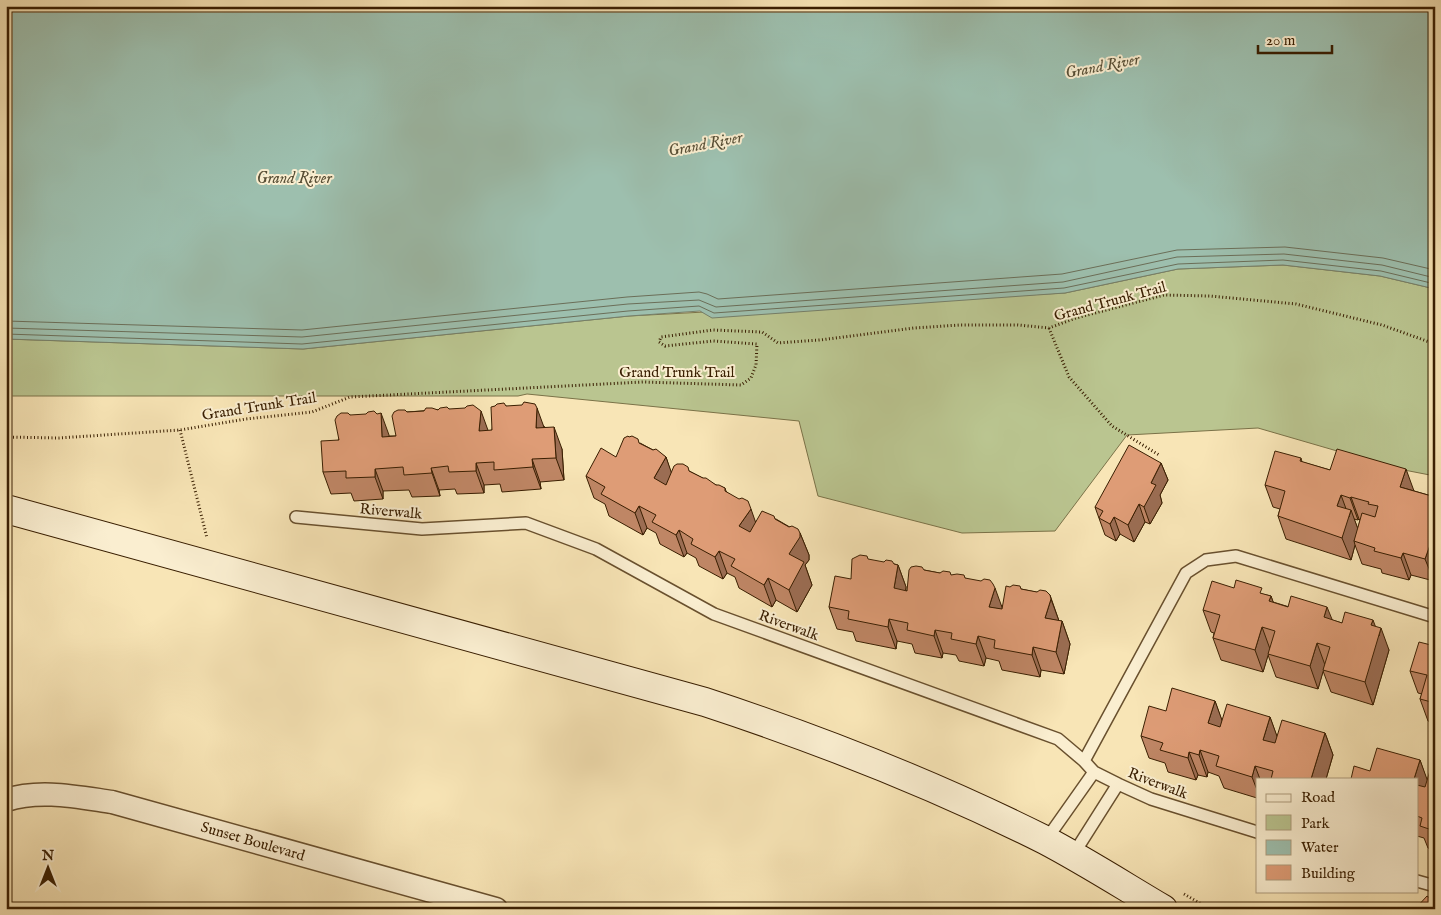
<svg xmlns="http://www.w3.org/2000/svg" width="1441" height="915" font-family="'IM FELL English',serif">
	<rect width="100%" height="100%" fill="#f8e5b6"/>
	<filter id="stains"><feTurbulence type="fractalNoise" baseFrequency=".004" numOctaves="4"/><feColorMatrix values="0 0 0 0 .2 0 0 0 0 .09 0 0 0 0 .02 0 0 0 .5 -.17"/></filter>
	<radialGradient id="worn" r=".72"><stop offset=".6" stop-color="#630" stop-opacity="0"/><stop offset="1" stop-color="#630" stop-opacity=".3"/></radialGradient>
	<path fill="#bac590" stroke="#7a7248" d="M 1283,265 L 1380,276 L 1435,289 L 1435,476 L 1399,469 L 1258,428 L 1127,435 L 1055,531 L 962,533 L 818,496 L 799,421 L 527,394 L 518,396 L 6,396 L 6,339 L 303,349 L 629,316 L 1065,293 L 1178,269 Z"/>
	<path fill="#9dbfae" stroke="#757f69" d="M 6,6 L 1435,6 L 1435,289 L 1380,276 L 1283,265 L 1178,269 L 1065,293 L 712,318 L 700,311 L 629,316 L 303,349 L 6,339 Z"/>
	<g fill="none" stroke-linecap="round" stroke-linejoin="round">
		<path stroke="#6b6e58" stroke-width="1" d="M 6,321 L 302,330 L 627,297 L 699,292 L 707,294 L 718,299 L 1062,274 L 1177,250 L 1285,247 L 1383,258 L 1435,270
			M 6,328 L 302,337 L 628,304 L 699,300 L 716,307 L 1063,282 L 1177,257 L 1284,254 L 1382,265 L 1435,278
			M 6,334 L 302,344 L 628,311 L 699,306 L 714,313 L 1064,288 L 1178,264 L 1283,260 L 1381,271 L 1435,284"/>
		<g stroke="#69502e" stroke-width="14">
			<path id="lane" d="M 296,517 L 422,529 L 526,523 L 596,549 L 714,614 L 1058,739 L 1084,761 L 1094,772 L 1118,784 L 1151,799 L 1257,832
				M 1084,761 L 1186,573 L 1206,560 L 1236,556 L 1435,617
				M 1046,840 L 1094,772
				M 1073,855 L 1118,784
				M 1417,881 L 1435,886"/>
		</g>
		<g stroke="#69502e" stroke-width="25">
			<path id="street" d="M 6,800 C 40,789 77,797 112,802 L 496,909"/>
		</g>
		<g stroke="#391e01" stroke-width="30">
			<path id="secondary" d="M 6,509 L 705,702 C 821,740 935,785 1045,840 C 1085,861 1124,886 1163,909"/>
		</g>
		<path stroke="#391e01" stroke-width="3" stroke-dasharray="1 2.5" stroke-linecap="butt" d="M 1049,328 L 1069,377 L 1112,426 L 1159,455
			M 180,430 L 207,538
			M 6,437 L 59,438 L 180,430 L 246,419 L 312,412 L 350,397 L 643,382 L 741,385 L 751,378 L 756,365 L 757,344 L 713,341 L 665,346 L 659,342 L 661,337 L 713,330 L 762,332 L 778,343 L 820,340 L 914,328 L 960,325 L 1018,325 L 1049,328 L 1076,318 L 1164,295 L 1210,296 L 1296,304 L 1382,325 L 1435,344
			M 1184,894 L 1210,909"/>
		<use href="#lane" stroke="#faeed0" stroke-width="11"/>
		<use href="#street" stroke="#faeed0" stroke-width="22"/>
		<use href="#secondary" stroke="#faeed0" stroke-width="28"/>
	</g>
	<path fill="#bf8665" stroke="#391e01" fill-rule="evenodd" d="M 495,406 L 506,406 L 545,427 L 562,449 L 564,480 L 540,482 L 541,489 L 502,492 L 500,484 L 484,485 L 484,493 L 457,494 L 455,489 L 439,490 L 440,496 L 412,497 L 409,490 L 383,491 L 383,499 L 354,501 L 351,493 L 331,494 L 323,472 L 350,415 L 389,436 L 396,436 L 407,412 L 449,409 L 488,431 L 492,430 Z
		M 640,443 L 666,457 L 671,473 L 689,471 L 716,485 L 725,488 L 726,491 L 756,522 L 776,519 L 800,533 L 809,555 L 809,560 L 805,565 L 812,585 L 797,612 L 776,600 L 772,607 L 739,588 L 735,577 L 727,573 L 723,579 L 699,566 L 696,558 L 687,553 L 684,557 L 660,544 L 656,533 L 647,528 L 643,535 L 609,516 L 605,504 L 594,498 L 586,476 Z
		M 1301,458 L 1302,462 L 1330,470 L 1414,491 L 1435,497 L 1435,577 L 1434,581 L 1411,575 L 1409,580 L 1382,573 L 1381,569 L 1362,564 L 1355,545 L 1351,560 L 1286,539 L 1278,516 L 1280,509 L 1273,507 L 1265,485 ZM 1354,519 L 1358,520 L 1359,519 L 1360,520 L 1358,529 Z
		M 1161,463 L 1168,480 L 1160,495 L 1162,503 L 1150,524 L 1145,522 L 1134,542 L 1120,534 L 1116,541 L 1105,535 L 1095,507 Z
		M 894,564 L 898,565 L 906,587 L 906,590 L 907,591 L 924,570 L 965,578 L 1002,606 L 1021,589 L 1050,595 L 1059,621 L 1062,621 L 1070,644 L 1064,674 L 1041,670 L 1040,677 L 1002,670 L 999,661 L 986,658 L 984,666 L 959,661 L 956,655 L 943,653 L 942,658 L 915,653 L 912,644 L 897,641 L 896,649 L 856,641 L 853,632 L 837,629 L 829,607 L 851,579 Z
		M 1234,588 L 1271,596 L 1273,602 L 1342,623 L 1375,626 L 1389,650 L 1373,705 L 1331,692 L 1323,671 L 1318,689 L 1276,677 L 1268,655 L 1263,672 L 1221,660 L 1213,638 L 1214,633 L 1211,632 L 1203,610 Z
		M 1435,646 L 1435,723 L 1428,721 L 1420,699 L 1422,694 L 1418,693 L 1410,671 Z
		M 1215,701 L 1222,721 L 1270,717 L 1277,737 L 1325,733 L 1333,755 L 1326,779 L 1257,779 L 1257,798 L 1224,788 L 1219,776 L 1208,772 L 1207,777 L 1198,775 L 1196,780 L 1168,772 L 1165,763 L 1149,758 L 1141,736 L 1166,711 Z
		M 1420,760 L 1427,781 L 1435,765 L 1435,850 L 1428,848 L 1424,838 L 1417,836 L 1417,779 L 1370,771 Z"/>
	<path fill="#9b6d53" stroke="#391e01" d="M 537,408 L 545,430 L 536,428 Z
		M 481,411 L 489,433 L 479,431 Z
		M 381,413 L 389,435 L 390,459 L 382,437 Z
		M 554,427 L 562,449 L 564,480 L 556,458 Z
		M 666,457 L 674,480 L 662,500 L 654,478 Z
		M 532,459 L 540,482 L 541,489 L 533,467 Z
		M 476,463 L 484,485 L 484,493 L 476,471 Z
		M 1161,463 L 1168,480 L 1160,495 L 1162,503 L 1150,524 L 1144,507 L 1151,483 Z
		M 431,468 L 439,490 L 440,496 L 432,473 Z
		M 375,469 L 383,491 L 383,499 L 375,477 Z
		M 1406,469 L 1414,491 L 1400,487 Z
		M 1341,495 L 1349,517 L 1351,510 L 1359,532 L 1354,541 L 1355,545 L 1351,560 L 1342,538 L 1337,506 Z
		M 1351,497 L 1359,519 L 1358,520 L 1350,498 Z
		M 1139,504 L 1145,522 L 1134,542 L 1128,525 Z
		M 639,506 L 647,528 L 643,535 L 635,513 Z
		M 751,509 L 759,532 L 747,548 L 739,526 Z
		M 1114,517 L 1120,534 L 1116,541 L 1110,524 Z
		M 679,530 L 687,553 L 684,557 L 676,535 Z
		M 800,533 L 809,555 L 809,560 L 805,565 L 812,585 L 797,612 L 789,590 L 789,554 Z
		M 1430,545 L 1435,559 L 1435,577 L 1434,581 L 1425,559 Z
		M 719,551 L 727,573 L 723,579 L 715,557 Z
		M 1403,553 L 1411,575 L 1409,580 L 1401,558 Z
		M 898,565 L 906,587 L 902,610 L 894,588 Z
		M 768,578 L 776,600 L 772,607 L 764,585 Z
		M 995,588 L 1003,610 L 989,607 Z
		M 1271,596 L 1279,618 L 1269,601 Z
		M 1051,599 L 1059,621 L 1045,618 Z
		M 1327,607 L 1336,629 L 1324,617 Z
		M 889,619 L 897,641 L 896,649 L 888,627 Z
		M 1373,620 L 1379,636 L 1381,628 L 1389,650 L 1373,705 L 1365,682 L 1371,625 Z
		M 1062,621 L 1070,644 L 1064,674 L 1056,652 Z
		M 1262,627 L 1270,649 L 1263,672 L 1255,650 Z
		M 935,630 L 943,653 L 942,658 L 934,636 Z
		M 978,636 L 986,658 L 984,666 L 976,644 Z
		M 1317,643 L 1325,665 L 1318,689 L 1310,666 Z
		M 1033,647 L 1041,670 L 1040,677 L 1032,655 Z
		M 1215,701 L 1223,723 L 1216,745 L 1208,723 Z
		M 1270,717 L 1278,739 L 1271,762 L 1263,740 Z
		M 1325,733 L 1333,755 L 1326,779 L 1311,779 Z
		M 1200,750 L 1208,772 L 1207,777 L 1199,755 Z
		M 1189,752 L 1198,775 L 1196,780 L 1188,758 Z
		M 1420,760 L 1428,782 L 1421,806 L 1417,795 L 1417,779 L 1414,779 Z
		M 1255,766 L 1260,779 L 1257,779 L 1257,790 L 1252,777 Z"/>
	<path fill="#de9c76" stroke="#391e01" d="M 524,402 L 535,404 L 537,408 L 536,428 L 554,427 L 556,458 L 532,459 L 533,467 L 494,470 L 494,462 L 476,463 L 476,471 L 449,472 L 448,466 L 431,468 L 432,473 L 404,475 L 403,467 L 375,469 L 375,477 L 346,478 L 346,471 L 323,472 L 321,441 L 339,440 L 335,420 L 337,416 L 341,413 L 348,413 L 350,415 L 366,414 L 368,412 L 374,411 L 377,414 L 381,413 L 382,437 L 396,436 L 392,416 L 394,412 L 398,410 L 405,410 L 407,412 L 424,411 L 426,408 L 432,408 L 438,410 L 440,408 L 447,407 L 449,409 L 465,408 L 467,406 L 473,405 L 481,411 L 479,431 L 492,430 L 491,407 L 495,406 L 497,404 L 504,403 L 506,406 L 522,405 Z
		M 628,436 L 629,437 L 632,436 L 638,439 L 639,443 L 653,450 L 656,449 L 666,457 L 654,478 L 666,485 L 674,466 L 677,464 L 683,464 L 688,467 L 689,471 L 703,478 L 706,478 L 716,485 L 719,485 L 725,488 L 725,491 L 739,499 L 742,498 L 748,501 L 751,509 L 739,526 L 750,532 L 762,511 L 774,516 L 775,519 L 789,527 L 792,526 L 798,529 L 800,533 L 800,537 L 789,554 L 804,562 L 789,590 L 768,578 L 764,585 L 731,566 L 735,559 L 719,551 L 715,557 L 691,544 L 693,539 L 679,530 L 676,535 L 652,522 L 656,515 L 639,506 L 635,513 L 601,494 L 605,487 L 586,476 L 601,448 L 616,457 L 624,438 Z
		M 1129,445 L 1161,463 L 1151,483 L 1156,485 L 1144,507 L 1139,504 L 1128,525 L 1114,517 L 1110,524 L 1099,518 L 1103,511 L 1095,507 Z
		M 1337,449 L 1406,469 L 1400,487 L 1435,497 L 1435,546 L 1430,545 L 1425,559 L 1403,553 L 1401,558 L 1374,551 L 1375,548 L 1354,541 L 1362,513 L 1375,517 L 1378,506 L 1368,504 L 1369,502 L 1351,497 L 1350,498 L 1341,495 L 1337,506 L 1351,510 L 1342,538 L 1278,516 L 1285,491 L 1265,485 L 1275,451 L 1301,458 L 1300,461 L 1330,470 Z
		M 860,555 L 867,556 L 868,559 L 884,562 L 886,560 L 892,561 L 894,564 L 898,565 L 894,588 L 907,591 L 909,570 L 911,567 L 916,566 L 922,567 L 924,570 L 940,573 L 943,571 L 950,572 L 951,575 L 957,574 L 964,575 L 965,578 L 981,581 L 984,579 L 990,580 L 993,584 L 995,588 L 989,607 L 1002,609 L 1006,586 L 1010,587 L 1013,585 L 1020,586 L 1021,589 L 1037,592 L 1040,590 L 1046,591 L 1050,595 L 1051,599 L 1045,618 L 1062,621 L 1056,652 L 1033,647 L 1032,655 L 994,648 L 995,640 L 978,636 L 976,644 L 951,639 L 952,633 L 935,630 L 934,636 L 907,630 L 908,623 L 889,619 L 888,627 L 848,619 L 849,611 L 829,607 L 835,576 L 851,579 L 852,559 Z
		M 1236,580 L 1262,588 L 1260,593 L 1271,596 L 1269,601 L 1288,607 L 1291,596 L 1327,607 L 1324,617 L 1342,623 L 1345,612 L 1373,620 L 1371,625 L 1381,628 L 1365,682 L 1323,670 L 1330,647 L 1317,643 L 1310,666 L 1268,654 L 1275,631 L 1262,627 L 1255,650 L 1213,638 L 1220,615 L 1203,610 L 1212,581 L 1234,588 Z
		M 1419,642 L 1435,646 L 1435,703 L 1420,699 L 1427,675 L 1410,671 Z
		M 1172,688 L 1215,701 L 1208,723 L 1220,727 L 1227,704 L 1270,717 L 1263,740 L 1275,743 L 1282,720 L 1325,733 L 1311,779 L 1271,779 L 1273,771 L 1255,766 L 1252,777 L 1216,766 L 1219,756 L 1200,750 L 1199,755 L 1189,752 L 1188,758 L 1160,750 L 1163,743 L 1141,736 L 1149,706 L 1166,711 Z
		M 1377,748 L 1420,760 L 1414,779 L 1351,779 L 1354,766 L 1370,771 Z
		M 1432,764 L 1435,765 L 1435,831 L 1420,826 L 1422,818 L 1417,816 L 1417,785 L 1425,787 Z
		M 1427,896 L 1435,902 L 1435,909 L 1415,909 Z"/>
	<g text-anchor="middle" stroke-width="4" stroke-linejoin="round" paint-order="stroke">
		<g font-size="15" fill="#391e01" stroke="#faeed0">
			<text transform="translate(1110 301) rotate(-15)" y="5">Grand Trunk Trail</text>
			<text x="677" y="377">Grand Trunk Trail</text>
			<text transform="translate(259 406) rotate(-9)" y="5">Grand Trunk Trail</text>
			<text transform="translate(391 511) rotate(5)" y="5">Riverwalk</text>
			<text transform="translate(789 625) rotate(20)" y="5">Riverwalk</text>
			<text transform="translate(1158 783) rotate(21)" y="5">Riverwalk</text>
			<text transform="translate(253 841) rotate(16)" y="5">Sunset Boulevard</text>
		</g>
		<g font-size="16" font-style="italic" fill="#574e35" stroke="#faeed0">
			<text transform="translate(1102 65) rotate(-11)" y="6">Grand River</text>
			<text transform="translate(705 143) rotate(-11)" y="6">Grand River</text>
			<text x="294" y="183">Grand River</text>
		</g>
	</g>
	<rect width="1441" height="915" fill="none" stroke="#f8e5b6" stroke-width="25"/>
	<rect x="8" y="8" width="1426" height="900" fill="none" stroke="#391e01" stroke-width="2.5"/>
	<rect x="12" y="12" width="1416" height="890" fill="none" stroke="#391e01"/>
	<rect x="1256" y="778" width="162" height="115" fill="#faeed0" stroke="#ad9b7d"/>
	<rect x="1266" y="794" width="25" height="8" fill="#faeed0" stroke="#ad9b7d"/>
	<text x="1301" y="802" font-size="15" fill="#391e01">Road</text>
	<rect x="1266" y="815" width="25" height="15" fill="#bac590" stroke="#ad9b7d"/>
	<text x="1301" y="828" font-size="15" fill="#391e01">Park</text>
	<rect x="1266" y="840" width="25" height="15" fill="#9dbfae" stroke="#ad9b7d"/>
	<text x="1301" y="852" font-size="15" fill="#391e01">Water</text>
	<rect x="1266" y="865" width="25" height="15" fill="#de9c76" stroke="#ad9b7d"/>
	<text x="1301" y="878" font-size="15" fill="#391e01">Building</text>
	<g transform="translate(48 868)" stroke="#faeed0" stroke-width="4" paint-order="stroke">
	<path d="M0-4L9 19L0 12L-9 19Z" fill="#391e01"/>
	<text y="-8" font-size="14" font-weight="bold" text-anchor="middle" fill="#391e01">N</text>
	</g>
	<path d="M1258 45v8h74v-8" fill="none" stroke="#391e01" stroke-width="2.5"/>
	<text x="1266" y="45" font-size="15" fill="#391e01" stroke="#faeed0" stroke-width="4" paint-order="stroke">20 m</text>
	<rect width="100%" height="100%" filter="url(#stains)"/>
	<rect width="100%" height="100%" fill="url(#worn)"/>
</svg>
